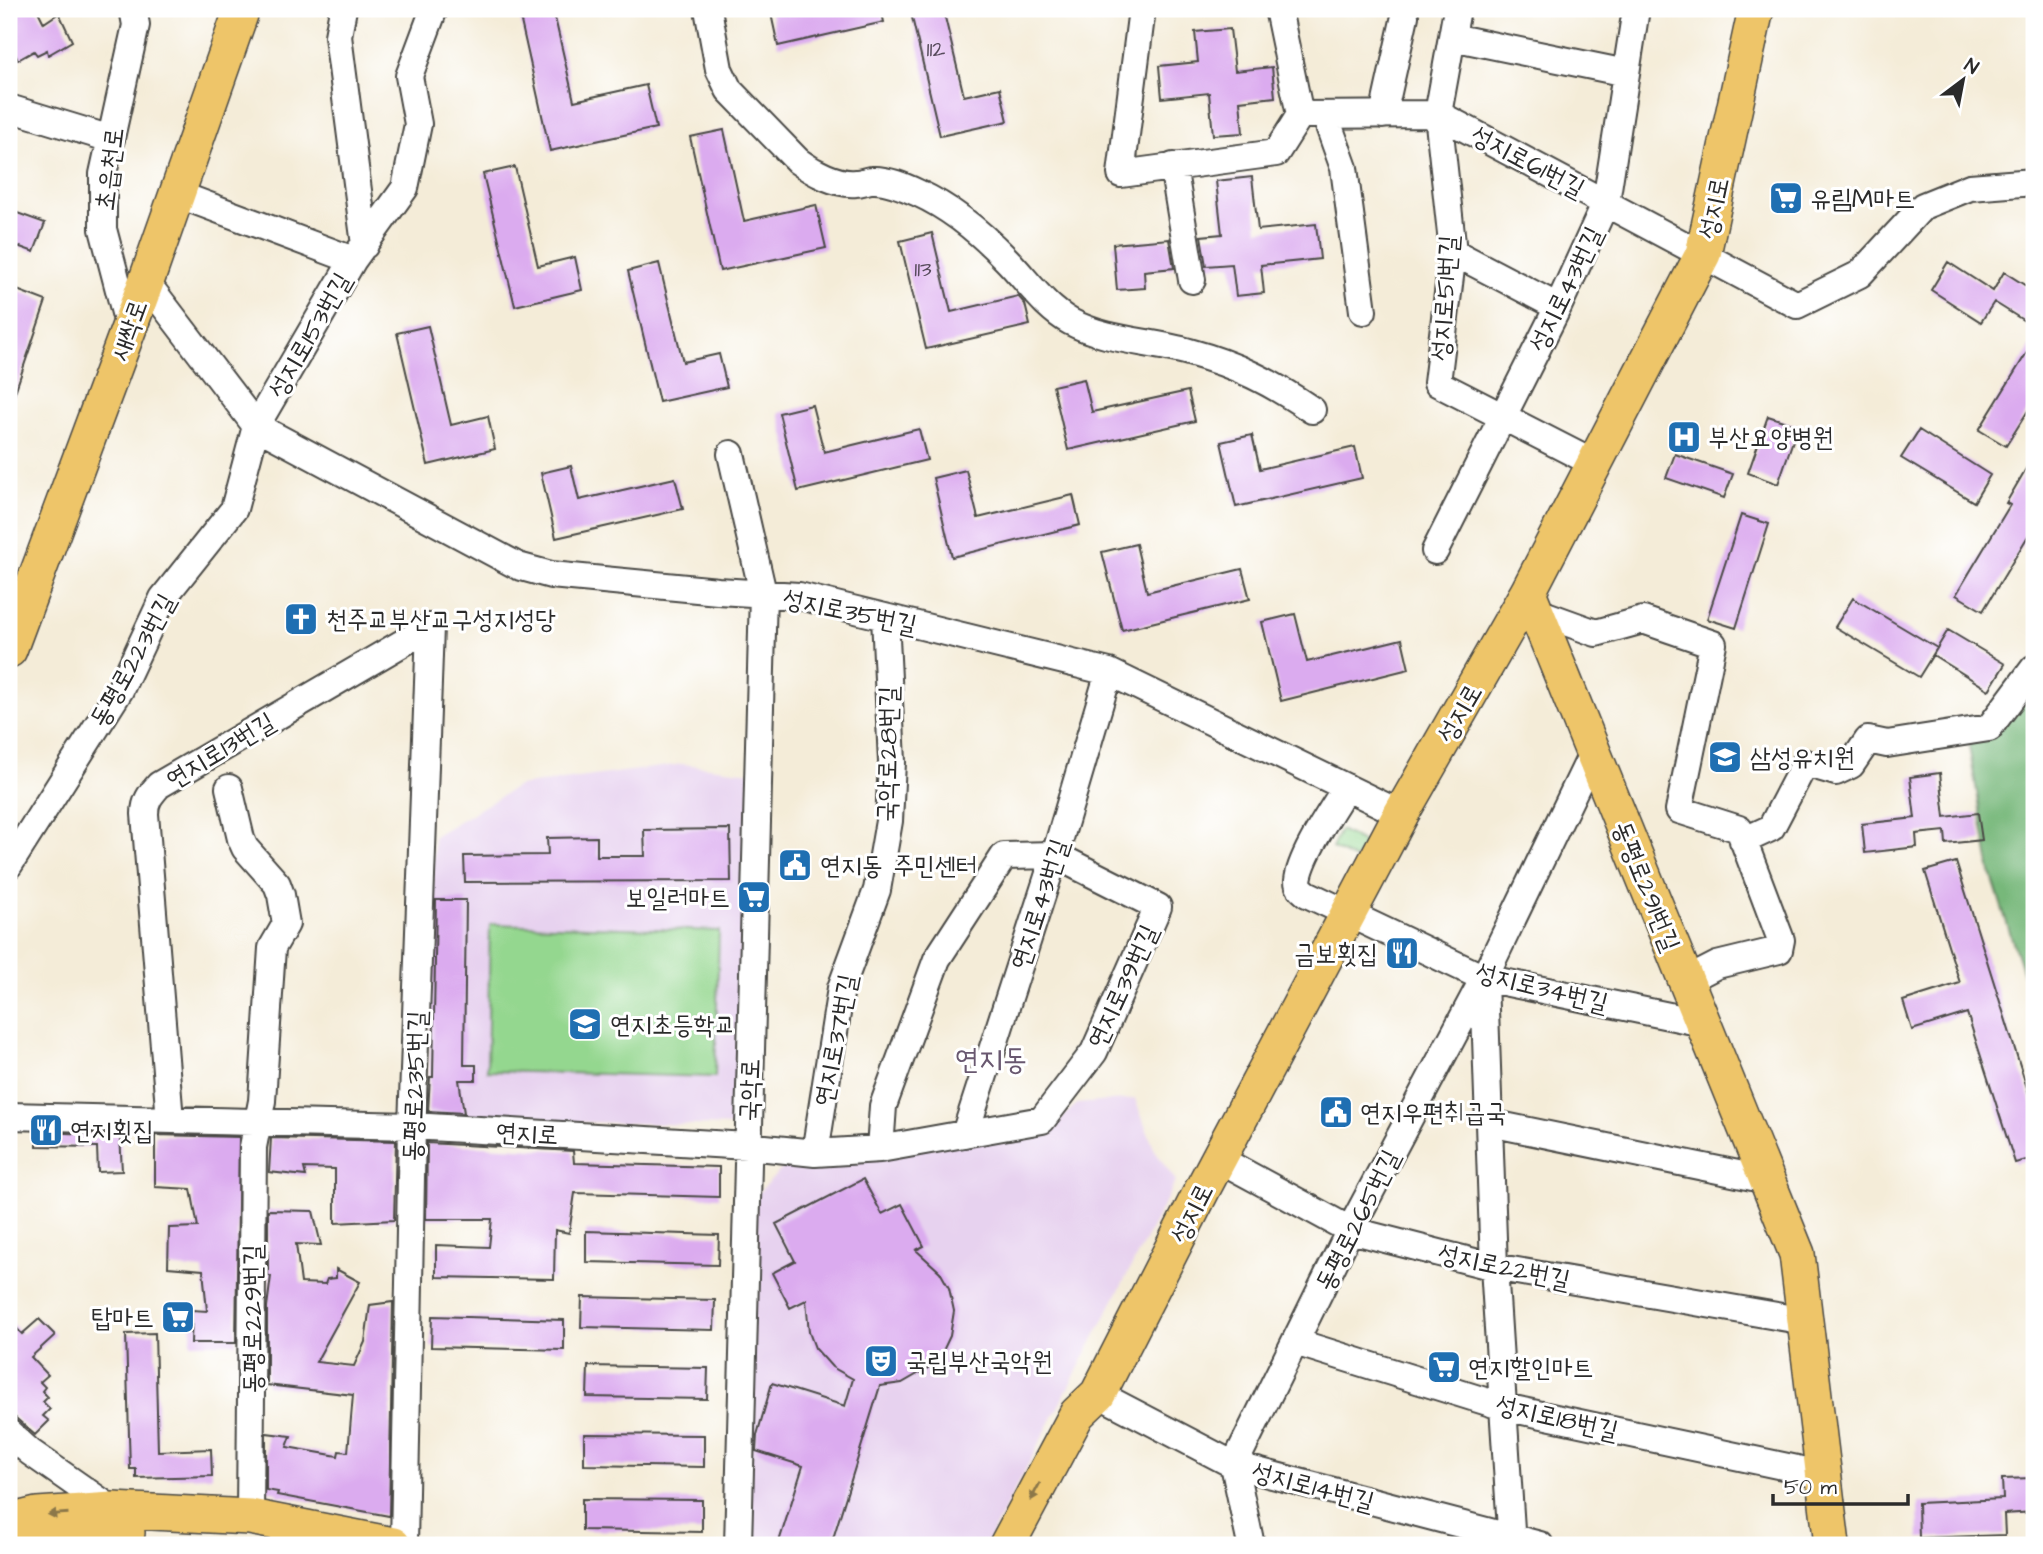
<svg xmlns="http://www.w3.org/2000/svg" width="2043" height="1554" font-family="'Architects Daughter','Poor Story',sans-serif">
	<rect width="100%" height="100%" fill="#fff"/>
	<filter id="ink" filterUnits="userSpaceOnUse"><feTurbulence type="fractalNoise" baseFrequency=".0143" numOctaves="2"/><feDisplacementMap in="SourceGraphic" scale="14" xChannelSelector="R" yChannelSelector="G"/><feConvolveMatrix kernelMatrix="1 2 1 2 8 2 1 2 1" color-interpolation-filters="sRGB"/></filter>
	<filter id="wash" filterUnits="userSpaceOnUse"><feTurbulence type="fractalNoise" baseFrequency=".00686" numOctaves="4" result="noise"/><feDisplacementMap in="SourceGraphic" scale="28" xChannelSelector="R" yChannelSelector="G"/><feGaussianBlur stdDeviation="1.57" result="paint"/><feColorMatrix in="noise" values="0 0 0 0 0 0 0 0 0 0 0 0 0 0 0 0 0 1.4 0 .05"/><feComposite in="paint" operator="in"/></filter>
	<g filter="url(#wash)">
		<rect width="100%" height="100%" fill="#f4ecd8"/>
		<path fill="#e7d2ef" d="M 683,764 L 751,772 L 735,1126 L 428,1118 L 434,836 L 518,786 Z
			M 1135,1099 L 1155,1151 L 1176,1181 L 986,1545 L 749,1545 L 753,1198 L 788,1163 L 1046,1135 L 1076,1104 Z"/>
		<path fill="#94d78f" stroke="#60815d" stroke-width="2" d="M 1340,830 L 1364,843 L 1355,860 L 1332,848 Z
			M 490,924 L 719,931 L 715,1077 L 487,1071 Z"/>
		<path fill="#77b87a" stroke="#517252" stroke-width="2" d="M 2034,700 L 2034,1008 L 1991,873 L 1966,729 Z"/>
		<g id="blocks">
			<path fill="#dbabef" d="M 9,9 L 37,9 L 44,23 L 59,13 L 72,41 L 48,55 L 47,50 L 37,55 L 34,51 L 18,60 L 9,43 Z
				M 553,9 L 574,101 L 646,85 L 656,128 L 550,151 L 520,17 Z
				M 770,9 L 881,9 L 884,22 L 778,46 Z
				M 910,9 L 943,9 L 964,96 L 1000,88 L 1008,121 L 940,136 Z
				M 1230,29 L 1235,71 L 1272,67 L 1275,97 L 1240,101 L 1243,133 L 1213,135 L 1209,93 L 1162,98 L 1159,66 L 1198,62 L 1195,32 Z
				M 724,130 L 744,221 L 816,205 L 826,248 L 720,271 L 690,137 Z
				M 515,167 L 538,266 L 575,257 L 582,290 L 515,306 L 483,174 Z
				M 1252,177 L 1258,230 L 1316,224 L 1320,259 L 1261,265 L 1264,293 L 1236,296 L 1232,264 L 1206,266 L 1201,236 L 1222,234 L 1216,181 Z
				M 9,210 L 45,223 L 34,252 L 9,243 Z
				M 932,233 L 951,312 L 1018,296 L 1025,304 L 1030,325 L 926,349 L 900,241 Z
				M 1169,239 L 1174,268 L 1144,271 L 1145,288 L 1117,290 L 1113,244 Z
				M 1948,262 L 1993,291 L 2004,272 L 2034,291 L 2034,327 L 1994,302 L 1981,322 L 1931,290 Z
				M 659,263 L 683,362 L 719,354 L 727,387 L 659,402 L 628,271 Z
				M 17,290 L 46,301 L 11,404 L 9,404 L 9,314 Z
				M 428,326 L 451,425 L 488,416 L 495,449 L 428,465 L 397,333 Z
				M 2034,341 L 2034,401 L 2006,446 L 1979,430 Z
				M 1084,379 L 1092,412 L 1188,391 L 1195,421 L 1068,450 L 1053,386 Z
				M 812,405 L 824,452 L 919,429 L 927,460 L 798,491 L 779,413 Z
				M 1768,416 L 1798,426 L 1778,484 L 1748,473 Z
				M 1919,430 L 1990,475 L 1974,502 L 1901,458 Z
				M 1252,435 L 1260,469 L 1355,447 L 1362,478 L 1236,507 L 1221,442 Z
				M 1675,454 L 1733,474 L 1724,498 L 1666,478 Z
				M 2034,455 L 2034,526 L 1983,611 L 1956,595 L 2010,505 L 2006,503 Z
				M 571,466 L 579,500 L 675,478 L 683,509 L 556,538 L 541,473 Z
				M 966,470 L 978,518 L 1073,495 L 1080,525 L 952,557 L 933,478 Z
				M 1741,515 L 1769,524 L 1736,628 L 1707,619 Z
				M 1136,544 L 1147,592 L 1242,569 L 1250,599 L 1122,630 L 1102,552 Z
				M 1853,598 L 1937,648 L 1919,677 L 1835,627 Z
				M 1295,614 L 1307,662 L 1402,639 L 1409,669 L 1281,701 L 1262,622 Z
				M 1948,630 L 2005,664 L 1989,690 L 1933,655 Z
				M 1940,773 L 1945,817 L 1978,813 L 1982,840 L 1946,844 L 1945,831 L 1916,834 L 1917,847 L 1865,853 L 1862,824 L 1915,818 L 1910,777 Z
				M 730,829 L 731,881 L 465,882 L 464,856 L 548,855 L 547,838 L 597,837 L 597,856 L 645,856 L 644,830 Z
				M 1956,862 L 2034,1110 L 2034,1158 L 2015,1163 L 1967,1013 L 1912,1030 L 1903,1001 L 1960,983 L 1925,871 Z
				M 436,900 L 466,900 L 464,1065 L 476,1065 L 476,1080 L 459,1080 L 464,1113 L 428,1111 L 430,1077 L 433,1077 Z
				M 37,1132 L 120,1135 L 122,1171 L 98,1172 L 97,1147 L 37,1146 Z
				M 155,1135 L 239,1137 L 236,1343 L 191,1343 L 192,1310 L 207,1311 L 203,1270 L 168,1267 L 169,1228 L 198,1227 L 191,1189 L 155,1187 Z
				M 271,1138 L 396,1141 L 394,1220 L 335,1223 L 335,1169 L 304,1168 L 306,1176 L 269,1172 Z
				M 427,1143 L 573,1151 L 574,1163 L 719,1167 L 719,1197 L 575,1193 L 569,1233 L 555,1230 L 554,1279 L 436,1277 L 436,1245 L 489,1247 L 492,1219 L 426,1219 Z
				M 863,1179 L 882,1214 L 902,1204 L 924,1246 L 916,1250 L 940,1272 L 949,1288 L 954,1311 L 950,1336 L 941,1355 L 928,1368 L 902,1383 L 880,1386 L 831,1545 L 778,1545 L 803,1466 L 756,1451 L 757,1435 L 772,1383 L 845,1406 L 853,1379 L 832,1367 L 815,1348 L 809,1332 L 806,1300 L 790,1308 L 772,1273 L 795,1261 L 776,1224 Z
				M 268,1210 L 313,1211 L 321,1245 L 296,1244 L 301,1283 L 325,1284 L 327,1279 L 336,1278 L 336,1269 L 360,1282 L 316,1362 L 354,1366 L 365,1342 L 370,1305 L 393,1302 L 389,1516 L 277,1495 L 278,1492 L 266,1490 L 266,1433 L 291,1436 L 287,1447 L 338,1456 L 339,1451 L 348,1452 L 353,1395 L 267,1385 L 267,1307 L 271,1276 L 268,1276 Z
				M 586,1231 L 719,1235 L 718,1265 L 586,1262 Z
				M 582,1297 L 715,1300 L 714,1330 L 581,1327 Z
				M 432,1316 L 564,1320 L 564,1350 L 431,1347 Z
				M 39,1319 L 55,1335 L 31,1357 L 48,1375 L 40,1382 L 45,1387 L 42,1391 L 48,1397 L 43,1402 L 50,1409 L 43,1416 L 49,1421 L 35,1435 L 9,1412 L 9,1320 L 22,1334 Z
				M 155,1333 L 158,1451 L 211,1449 L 212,1476 L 136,1478 L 136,1469 L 130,1469 L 126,1334 Z
				M 588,1366 L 708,1368 L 707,1399 L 587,1397 Z
				M 584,1434 L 704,1435 L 704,1467 L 584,1465 Z
				M 2034,1478 L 2034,1512 L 2004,1514 L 2005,1535 L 1919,1538 L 1918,1503 L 2003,1499 L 2002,1479 Z
				M 582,1499 L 702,1500 L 702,1532 L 582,1530 Z"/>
		</g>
	</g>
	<g filter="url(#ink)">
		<use href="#blocks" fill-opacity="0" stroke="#494845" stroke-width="2"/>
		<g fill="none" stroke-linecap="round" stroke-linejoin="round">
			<g stroke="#494845" stroke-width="30">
				<path id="minor" d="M 343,9 L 338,36 L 365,245
					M 708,9 L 719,69 L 729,90 L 798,161 C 813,172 837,185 856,183 C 862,183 867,180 872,180 C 887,179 905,187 918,193 C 951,208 981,233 1006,259 C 1027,280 1044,307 1071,322 C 1107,341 1150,341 1189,352 C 1237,365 1271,382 1312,410
					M 1142,9 L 1121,174 L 1276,153 L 1300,115 L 1278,9
					M 1457,9 L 1438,114 L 1453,252 L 1437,383 L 1595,464
					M 1452,37 L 1626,73
					M 9,108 L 111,139
					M 1300,115 L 1438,114 L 1797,305 L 1860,274 L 1923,206 L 1970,187 L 2034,182
					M 1325,115 L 1344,168 L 1363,311
					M 1383,115 L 1405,16
					M 1173,166 L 1192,280
					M 177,194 L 353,260
					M 1453,252 L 1558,307
					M 146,282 L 256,426 L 518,566 L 551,575 L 718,591 L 799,596 L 1109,672 L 1401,814
					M 129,328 L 103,229 L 103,174 L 136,25 L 133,9
					M 731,454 L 763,593 L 738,1545
					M 1435,551 L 1558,307 L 1606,202 L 1636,9
					M 1535,611 L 1596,633 L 1643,620 L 1713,644 L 1679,810 L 1739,829 L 1781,940 L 1779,950 L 1717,965 L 1686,981
					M 1346,787 C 1333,809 1300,856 1298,881 C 1298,887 1302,890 1307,894 L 1484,978 L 1703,1023
					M 229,788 L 241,839 L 245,848 L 277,884 L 281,895 L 286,924 L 272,948 L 262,1101 L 253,1147 L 250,1517
					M 1743,841 L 1771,828 L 1805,763 L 1836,772 L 1851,765 L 1868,740 L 1887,744 L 1989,728 L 2034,668
					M 9,865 L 120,690 L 163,598 L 234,509 L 256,426 L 353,260 L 405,188 L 418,124 L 409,76 L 434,9
					M 1484,981 L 1494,1267 L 1512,1545
					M 9,1116 L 412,1126 L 747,1146 L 815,1153 L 880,1149 L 1042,1120 L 1094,1052 L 1158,907 L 1055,855 L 1004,856 L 937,959 L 883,1106 L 880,1149
					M 170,1120 L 145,814 C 145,801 150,795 159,785 L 430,627
					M 1490,1123 L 1767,1180
					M 965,1134 L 1055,855 L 1109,672
					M 815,1153 L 841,988 L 877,890 L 889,821 L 892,762 L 885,617
					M 1219,1159 L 1350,1230 L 1494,1267 L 1805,1321
					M 1295,1342 L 1504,1407 L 1797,1469 L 1823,1477
					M 1098,1394 L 1234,1465 L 1540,1545
					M 9,1433 L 30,1452 L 113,1510
					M 404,1545 L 412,1126 L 430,627
					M 1251,1545 L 1234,1465 L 1350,1230 L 1484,978 L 1593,752"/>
			</g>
			<g stroke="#494845" stroke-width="38">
				<path id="major" d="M 1528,592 L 1797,1254 L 1832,1545
					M 9,650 L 146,282 L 242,9
					M 9,1522 L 37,1515 L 113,1510 L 250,1517 L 393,1545
					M 19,1545 L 51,1539 L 127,1533
					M 1007,1545 L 1077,1414 L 1098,1394 L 1202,1190 L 1401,814 L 1528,592 L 1703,254 L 1756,9"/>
			</g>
			<use href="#minor" stroke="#fff" stroke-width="26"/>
			<use href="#major" stroke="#eec569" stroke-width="35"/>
		</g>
		<defs><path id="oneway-solid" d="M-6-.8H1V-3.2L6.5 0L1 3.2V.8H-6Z" transform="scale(1.75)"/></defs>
		<g fill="#8c784a">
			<use href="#oneway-solid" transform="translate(1035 1492) rotate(118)"/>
			<use href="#oneway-solid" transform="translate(58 1514) rotate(176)"/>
		</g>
	</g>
	<defs>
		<g id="supermarket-square" transform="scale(1.75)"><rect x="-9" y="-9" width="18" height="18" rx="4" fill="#1f6fb2" stroke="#fff"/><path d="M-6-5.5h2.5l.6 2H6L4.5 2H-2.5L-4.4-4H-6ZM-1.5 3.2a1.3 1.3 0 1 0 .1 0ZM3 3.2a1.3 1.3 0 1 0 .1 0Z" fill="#fff"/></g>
		<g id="hospital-square" transform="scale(1.75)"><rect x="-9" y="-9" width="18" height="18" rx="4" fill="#1f6fb2" stroke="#fff"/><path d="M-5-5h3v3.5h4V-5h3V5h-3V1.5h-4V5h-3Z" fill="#fff"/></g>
		<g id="church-square" transform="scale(1.75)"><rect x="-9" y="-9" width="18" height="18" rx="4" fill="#1f6fb2" stroke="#fff"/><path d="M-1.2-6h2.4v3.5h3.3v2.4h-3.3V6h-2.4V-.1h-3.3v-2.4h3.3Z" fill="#fff"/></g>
		<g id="school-square" transform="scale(1.75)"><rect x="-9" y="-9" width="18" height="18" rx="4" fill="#1f6fb2" stroke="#fff"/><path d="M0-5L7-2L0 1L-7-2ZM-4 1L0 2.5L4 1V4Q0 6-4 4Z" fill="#fff"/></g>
		<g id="civic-square" transform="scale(1.75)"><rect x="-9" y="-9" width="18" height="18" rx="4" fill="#1f6fb2" stroke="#fff"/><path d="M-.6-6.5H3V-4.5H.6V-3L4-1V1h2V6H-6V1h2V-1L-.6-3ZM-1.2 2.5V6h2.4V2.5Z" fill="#fff"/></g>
		<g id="restaurant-square" transform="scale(1.75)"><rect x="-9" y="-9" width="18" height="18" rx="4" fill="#1f6fb2" stroke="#fff"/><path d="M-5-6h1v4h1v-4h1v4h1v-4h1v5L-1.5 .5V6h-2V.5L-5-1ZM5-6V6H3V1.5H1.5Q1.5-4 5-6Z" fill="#fff"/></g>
		<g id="theatre-square" transform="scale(1.75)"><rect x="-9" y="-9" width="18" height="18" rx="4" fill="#1f6fb2" stroke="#fff"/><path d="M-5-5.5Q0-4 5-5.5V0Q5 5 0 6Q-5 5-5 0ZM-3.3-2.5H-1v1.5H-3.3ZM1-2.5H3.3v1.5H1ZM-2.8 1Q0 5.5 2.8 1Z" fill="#fff"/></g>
	</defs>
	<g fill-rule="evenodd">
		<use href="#supermarket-square" x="1786" y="198"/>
		<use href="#hospital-square" x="1684" y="437"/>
		<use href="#church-square" x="301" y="619"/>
		<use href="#school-square" x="1725" y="757"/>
		<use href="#civic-square" x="795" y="865"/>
		<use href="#supermarket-square" x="754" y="897"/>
		<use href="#restaurant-square" x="1402" y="953"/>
		<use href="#school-square" x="585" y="1024"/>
		<use href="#civic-square" x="1336" y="1112"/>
		<use href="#restaurant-square" x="46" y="1130"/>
		<use href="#supermarket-square" x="178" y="1317"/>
		<use href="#theatre-square" x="881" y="1361"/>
		<use href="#supermarket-square" x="1444" y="1367"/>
	</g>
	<g text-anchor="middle" stroke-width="6" stroke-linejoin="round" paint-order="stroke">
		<g font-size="23" fill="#574b5c">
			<text x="936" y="56">112</text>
			<text x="923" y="276">113</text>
		</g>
		<g font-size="26" fill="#2b2b2b" stroke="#fff">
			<text transform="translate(1528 161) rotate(28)" y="9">성지로61번길</text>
			<text transform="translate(109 169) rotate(-83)" y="9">초읍천로</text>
			<text transform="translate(1713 208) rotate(-78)" y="9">성지로</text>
			<text transform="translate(1565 289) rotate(-64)" y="9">성지로43번길</text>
			<text transform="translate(1444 298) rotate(-86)" y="9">성지로51번길</text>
			<text transform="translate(128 330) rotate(-70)" y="9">새싹로</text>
			<text transform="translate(309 335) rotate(-60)" y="9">성지로153번길</text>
			<text transform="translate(850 611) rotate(12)" y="9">성지로35번길</text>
			<text transform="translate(132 660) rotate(-61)" y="9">동평로223번길</text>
			<text transform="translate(1459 713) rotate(-60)" y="9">성지로</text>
			<text transform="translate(220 750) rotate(-31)" y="9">연지로13번길</text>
			<text transform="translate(887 754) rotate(-89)" y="9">국악로28번길</text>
			<text transform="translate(1647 886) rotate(68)" y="9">동평로291번길</text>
			<text transform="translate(1039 904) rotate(-72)" y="9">연지로43번길</text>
			<text transform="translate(1122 986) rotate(-65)" y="9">연지로39번길</text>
			<text transform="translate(1542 987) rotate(14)" y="9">성지로34번길</text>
			<text transform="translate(835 1040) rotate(-79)" y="9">연지로37번길</text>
			<text transform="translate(414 1086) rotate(-88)" y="9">동평로235번길</text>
			<text transform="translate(749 1090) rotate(-88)" y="9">국악로</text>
			<text transform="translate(527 1133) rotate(3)" y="9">연지로</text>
			<text transform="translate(1191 1213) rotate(-63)" y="9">성지로</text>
			<text transform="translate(1357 1220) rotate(-63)" y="9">동평로265번길</text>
			<text transform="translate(1504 1266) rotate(12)" y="9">성지로22번길</text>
			<text transform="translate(252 1319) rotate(-90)" y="9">동평로229번길</text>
			<text transform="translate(1557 1417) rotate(13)" y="9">성지로18번길</text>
			<text transform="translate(1313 1486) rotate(15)" y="9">성지로14번길</text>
		</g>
		<g font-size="26" fill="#2b2b2b" stroke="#fff" text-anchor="start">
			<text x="1810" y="207">유림M마트</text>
			<text x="1708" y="446">부산요양병원</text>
			<text x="326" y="628">천주교부산교구성지성당</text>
			<text x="1750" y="766">삼성유치원</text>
			<text x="820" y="874">연지동 주민센터</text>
			<text x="730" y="906" text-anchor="end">보일러마트</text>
			<text x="1378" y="962" text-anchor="end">금보횟집</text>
			<text x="610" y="1033">연지초등학교</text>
			<text x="1360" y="1121">연지우편취급국</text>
			<text x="70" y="1139">연지횟집</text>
			<text x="154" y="1326" text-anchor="end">탑마트</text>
			<text x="906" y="1370">국립부산국악원</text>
			<text x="1468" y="1376">연지할인마트</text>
		</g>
		<g font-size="30" fill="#695870" stroke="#fff">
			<text x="991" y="1069">연지동</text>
		</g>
	</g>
	<rect width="2043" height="1554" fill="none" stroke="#fff" stroke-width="35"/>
	<g transform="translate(1963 80) rotate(32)" stroke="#ffffff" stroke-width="5" paint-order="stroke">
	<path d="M0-5L12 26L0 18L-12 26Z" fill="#2b2b2b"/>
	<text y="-10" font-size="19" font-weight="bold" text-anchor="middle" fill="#2b2b2b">N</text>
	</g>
	<path d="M1773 1494v10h135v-10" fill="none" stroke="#2b2b2b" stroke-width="3.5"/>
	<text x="1784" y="1494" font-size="21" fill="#2b2b2b" stroke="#ffffff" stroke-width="5" paint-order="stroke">50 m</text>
</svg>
